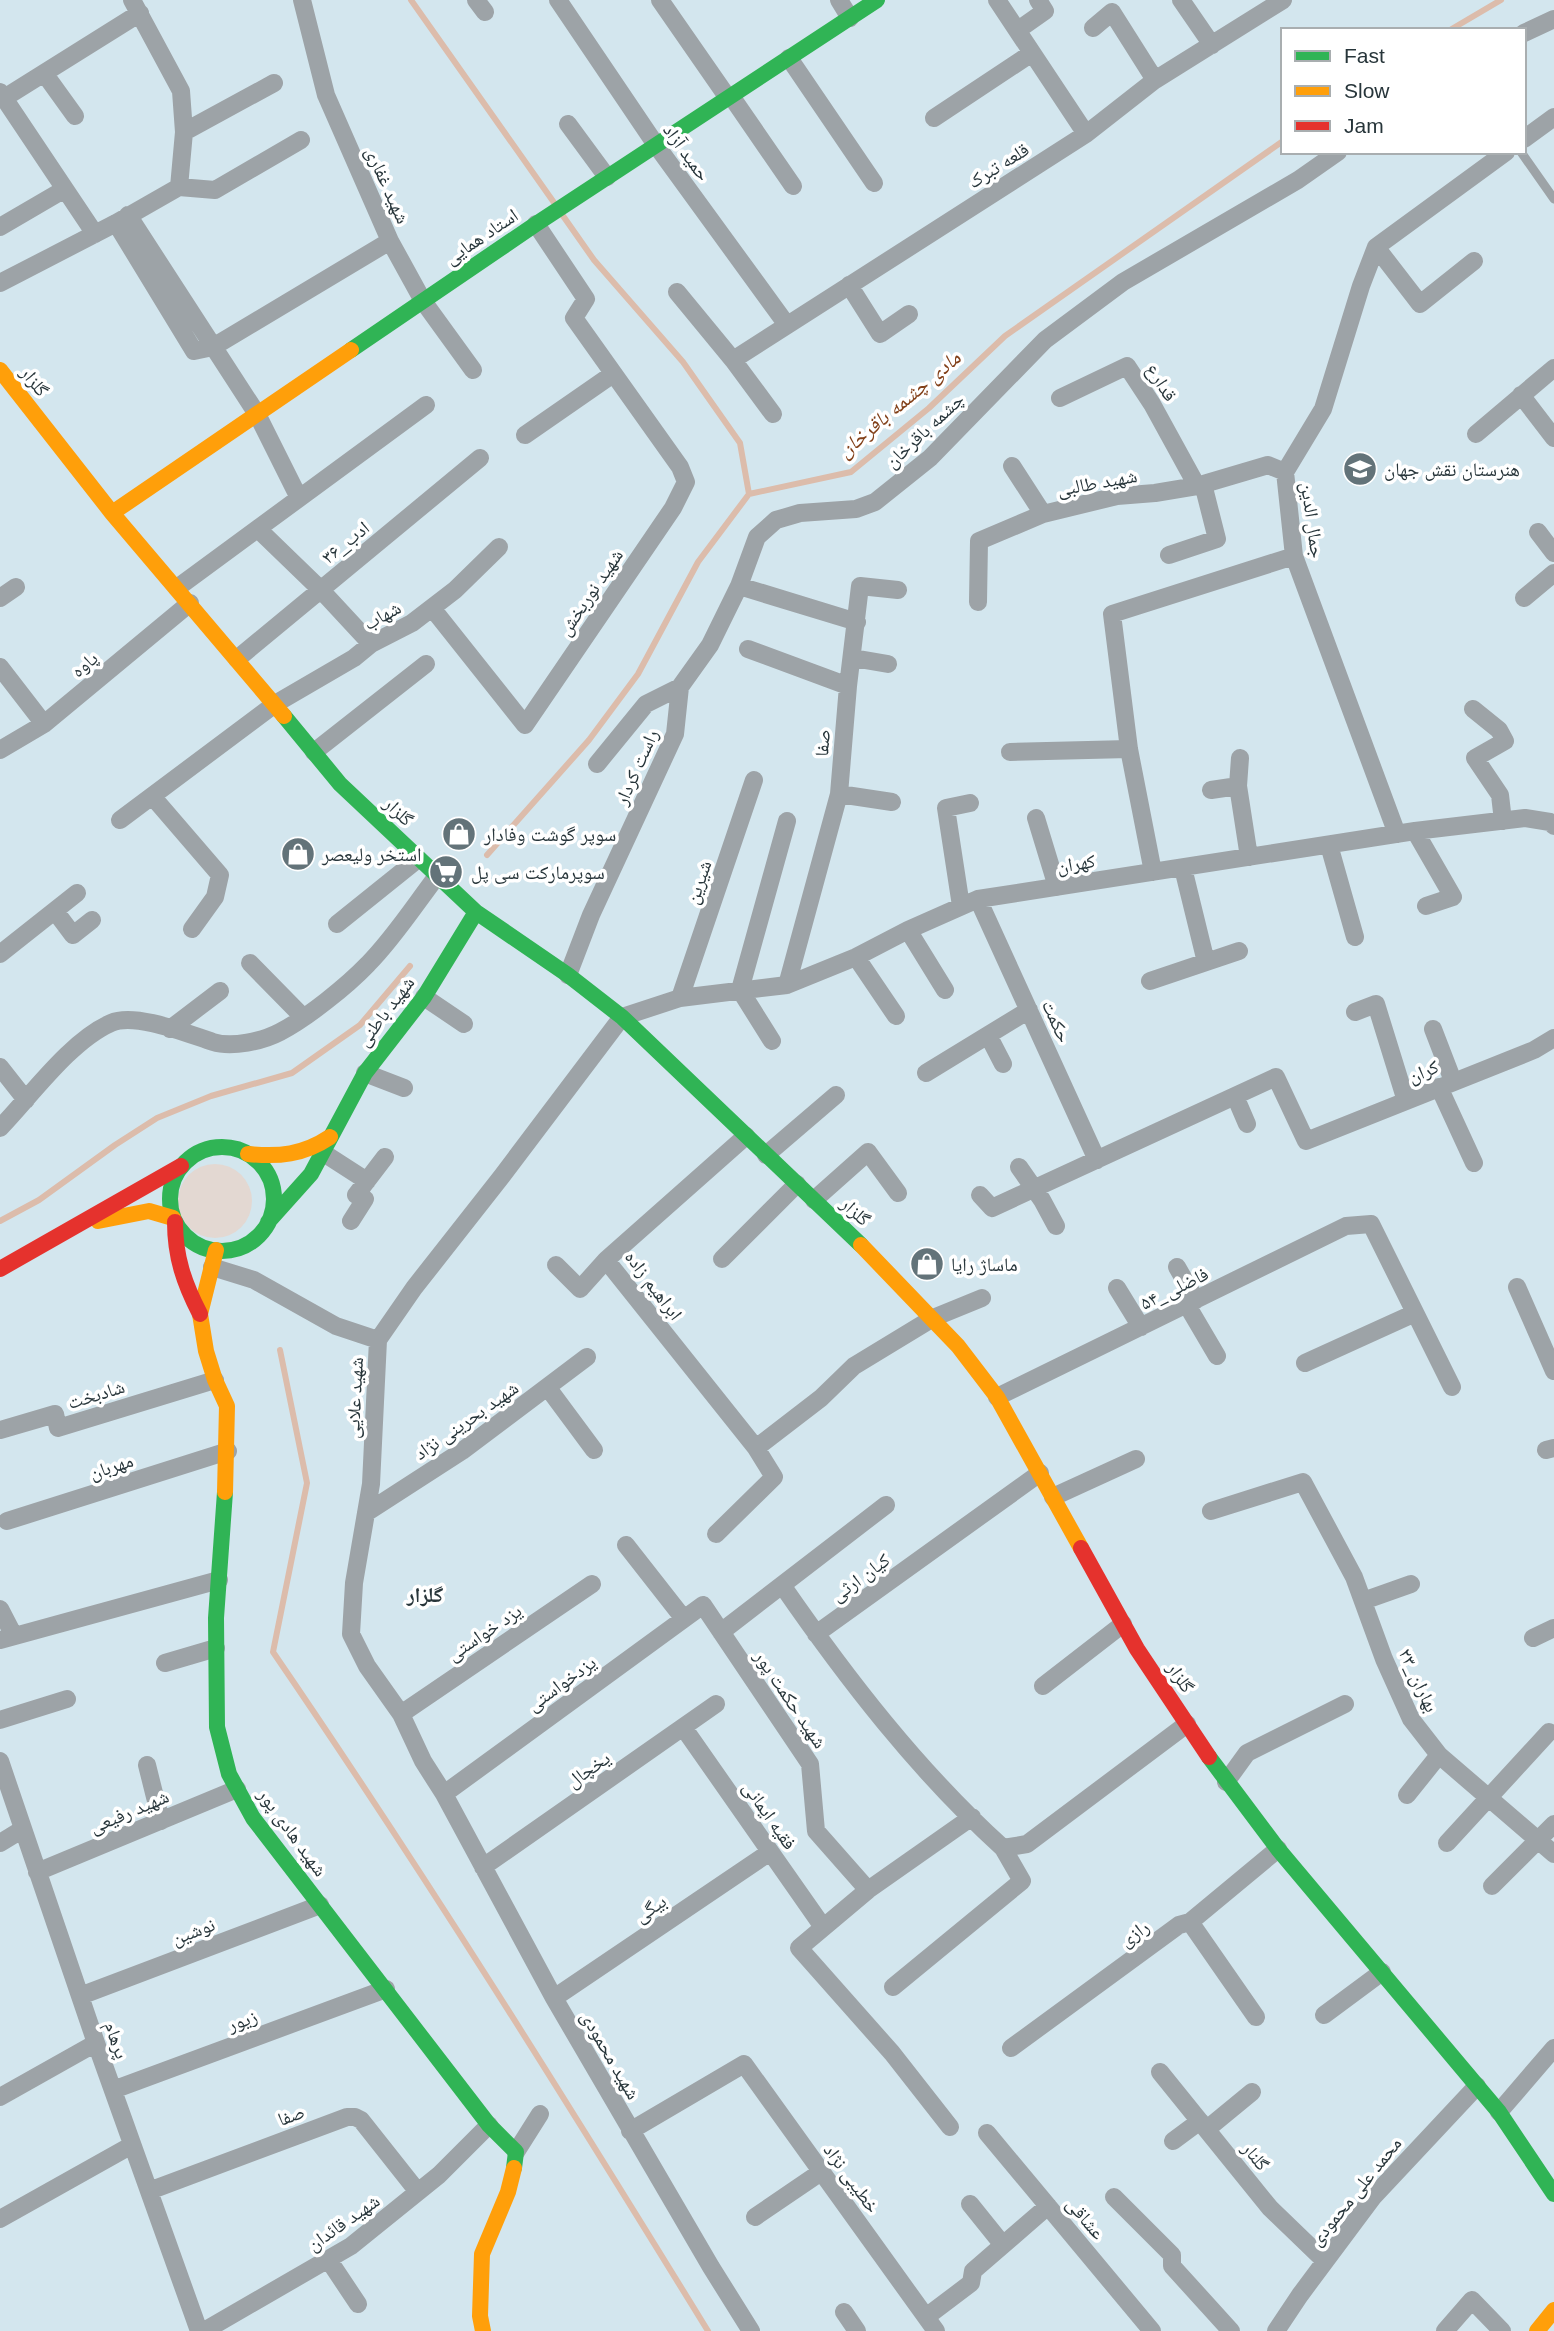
<svg xmlns="http://www.w3.org/2000/svg" width="1554" height="2331" font-family="Arial,'Noto Naskh Arabic',sans-serif">
	<rect width="100%" height="100%" fill="#d3e6ee"/>
	<path fill="#e3d8d2" d="M178 1201a37 37 0 1 1 74 0a37 37 0 1 1-74 0Z"/>
	<g fill="none" stroke-linecap="round" stroke-linejoin="round">
		<path stroke="#dcbcab" stroke-width="6" d="M 411,0 L 555,204
			M 1450,30 L 1501,0
			M 561,213 L 594,260 L 683,362 L 740,443 L 749,494
			M 487,855 L 589,740 L 638,674 L 698,562 L 749,494 L 851,472 L 929,408 L 1005,336 L 1283,141
			M 0,1221 L 39,1200 L 115,1145 L 157,1118 L 211,1096 L 292,1073 L 360,1025 L 410,966
			M 280,1350 L 307,1483 L 273,1652 C 425,1874 567,2102 708,2331"/>
		<path stroke="#9da3a7" stroke-width="9" d="M 1521,152 L 1554,199"/>
		<path stroke="#9da3a7" stroke-width="18" d="M 132,0 L 181,91 L 184,132 L 179,187
			M 302,0 L 326,95 L 390,241 L 423,301 L 473,370
			M 476,0 L 485,12
			M 558,0 L 656,145 L 787,325
			M 660,0 L 728,98
			M 839,0 L 850,18
			M 997,0 L 1086,134
			M 1181,0 L 1212,45
			M 1093,28 L 1112,12 L 1155,80
			M 1018,30 L 1045,11 L 1038,0
			M 1524,33 L 1554,19
			M 789,58 L 874,183
			M 44,73 L 75,116
			M 0,92 L 95,234
			M 731,96 L 793,186
			M 4,98 L 140,13
			M 934,118 L 1032,53
			M 568,124 L 607,177
			M 184,132 L 274,83
			M 1524,139 L 1554,117
			M 179,187 L 215,190 L 301,140
			M 128,215 L 257,414 L 299,498
			M 116,223 L 194,351 L 213,347 L 390,241
			M 0,227 L 65,189
			M 1376,247 L 1420,304 L 1474,261
			M 0,283 L 116,223 L 179,187
			M 849,285 L 880,334 L 909,314
			M 677,292 L 733,360 L 773,414
			M 733,360 L 1086,134 L 1155,80 L 1283,0
			M 1521,395 L 1554,438
			M 1060,398 L 1127,366 L 1152,404 L 1197,486
			M 1476,434 L 1554,368
			M 525,435 L 613,374
			M 1012,466 L 1043,514
			M 258,529 L 320,589 L 371,644
			M 1538,532 L 1554,553
			M 1169,555 L 1217,539 L 1203,484
			M 739,586 L 857,622
			M 177,588 L 426,405
			M 0,598 L 16,587
			M 1524,598 L 1554,573
			M 978,602 L 979,541 L 1043,514 L 1117,496 L 1155,493 L 1197,486 L 1268,465 L 1285,472
			M 432,608 L 525,725 L 673,508 L 686,482 L 680,467 L 574,318 L 586,299 L 536,224
			M 748,649 L 848,686
			M 853,658 L 888,664
			M 237,659 L 480,458
			M 0,667 L 44,724
			M 1473,709 L 1499,730 L 1505,741 L 1475,758 L 1500,795 L 1503,821
			M 0,750 L 44,724 L 190,603
			M 314,752 L 426,664
			M 1010,752 L 1129,749
			M 1240,758 L 1238,786 L 1249,857
			M 597,764 L 646,704 L 680,687 L 710,645 L 739,586 L 757,537 L 776,520 L 800,513 L 856,509 L 875,502 L 930,458 L 1045,340 L 1123,282 L 1298,180 L 1338,152
			M 1211,790 L 1238,786
			M 839,794 L 892,802
			M 152,796 L 220,875 L 215,897 L 192,929
			M 1036,818 L 1057,887
			M 120,820 L 275,704 L 354,658 L 371,644 L 412,623 L 455,590 L 499,547
			M 1415,831 L 1453,897 L 1426,906
			M 1397,834 L 1294,556 L 1285,472 L 1323,409 L 1361,286 L 1376,247 L 1506,152
			M 1329,845 L 1355,937
			M 1183,868 L 1206,962
			M 1153,872 L 1129,749 L 1112,614 L 1294,556
			M 978,899 L 1097,1160
			M 961,906 L 946,808 L 970,803
			M 55,911 L 73,935 L 92,920
			M 337,924 L 418,859
			M 908,930 L 945,990
			M 0,954 L 77,893
			M 856,957 L 896,1016
			M 250,963 L 303,1017
			M 568,975 L 591,915 L 675,734 L 680,687
			M 1150,981 L 1239,951
			M 787,985 L 839,794 L 848,686 L 860,586 L 898,590
			M 424,997 L 464,1024
			M 680,998 L 754,780
			M 1355,1012 L 1376,1004 L 1406,1101
			M 170,1029 L 220,991
			M 1433,1029 L 1453,1081
			M 988,1035 L 1003,1064
			M 772,1041 L 740,990 L 787,821
			M 0,1067 L 26,1100
			M 365,1073 L 404,1088
			M 926,1073 L 1029,1010
			M 1439,1087 L 1474,1163
			M 1235,1096 L 1247,1124
			M 0,1128 C 31,1096 70,1041 111,1023 C 135,1012 188,1034 213,1042 C 232,1048 263,1041 280,1032 C 307,1018 347,986 368,964 C 393,939 415,905 437,876
			M 746,1136 L 606,1260 L 756,1448 L 821,1398 L 854,1366 L 933,1318 L 982,1298
			M 322,1152 L 367,1181
			M 766,1155 L 836,1095
			M 1019,1167 L 1042,1200 L 1056,1226
			M 980,1195 L 992,1208 L 1276,1077 L 1306,1141 L 1534,1050 L 1554,1038
			M 814,1200 L 868,1152 L 898,1193
			M 351,1221 L 365,1199 L 356,1195 L 385,1157
			M 722,1259 L 797,1184
			M 556,1265 L 580,1289 L 606,1260
			M 212,1267 L 254,1280 L 336,1326 L 378,1340
			M 1177,1267 L 1196,1300
			M 1517,1287 L 1554,1371
			M 1117,1288 L 1141,1327
			M 1187,1305 L 1217,1356
			M 1305,1363 L 1415,1313
			M 548,1388 L 594,1450
			M 997,1397 L 1346,1226 L 1371,1224 L 1452,1387
			M 0,1430 L 55,1414 L 58,1428 L 215,1380
			M 1546,1450 L 1554,1448
			M 1053,1497 L 1136,1459
			M 1211,1511 L 1303,1482 L 1354,1577 L 1384,1659 L 1411,1719 L 1439,1755 L 1554,1854
			M 366,1513 L 462,1451 L 587,1357
			M 7,1521 L 228,1451
			M 716,1534 L 774,1477 L 756,1448
			M 626,1545 L 684,1619
			M 782,1585 C 847,1679 918,1771 1003,1848 L 1027,1844 L 1187,1724
			M 1363,1601 L 1411,1584
			M 0,1609 L 14,1636
			M 721,1632 L 886,1505
			M 816,1634 L 1040,1473
			M 1533,1638 L 1554,1628
			M 0,1640 L 219,1580
			M 165,1663 L 216,1648
			M 1043,1686 L 1123,1624
			M 401,1714 L 592,1584
			M 0,1720 L 67,1699
			M 683,1727 L 823,1927
			M 0,1761 L 96,2043 L 199,2331
			M 147,1765 L 161,1821
			M 1226,1782 L 1247,1753 L 1345,1704
			M 444,1794 L 703,1605 L 810,1764 L 816,1831 L 868,1890
			M 1407,1795 L 1439,1755
			M 0,1843 L 23,1829
			M 1447,1843 L 1549,1732
			M 483,1867 L 716,1704
			M 37,1872 L 237,1789
			M 1492,1886 L 1554,1824
			M 1190,1922 L 1256,2017
			M 893,1987 L 1022,1881 L 1003,1848
			M 80,1996 L 320,1905
			M 554,1998 L 770,1852
			M 1324,2015 L 1382,1972
			M 1011,2048 L 1179,1925 L 1190,1922 L 1278,1849
			M 1160,2072 L 1270,2208 L 1325,2261
			M 113,2090 L 386,1989
			M 0,2097 L 96,2043
			M 1499,2112 L 1554,2048
			M 950,2127 L 892,2053 L 799,1948 L 868,1890 L 972,1817
			M 1207,2129 L 1252,2092
			M 630,2131 L 744,2064 L 936,2331
			M 987,2133 L 1152,2331
			M 1173,2141 L 1200,2121
			M 516,2152 L 540,2114
			M 149,2191 L 347,2117 L 355,2117 L 361,2120 L 418,2192
			M 1114,2197 L 1172,2255 L 1172,2266 L 1231,2331
			M 970,2204 L 1003,2245
			M 755,2217 L 821,2172
			M 0,2219 L 132,2145
			M 328,2259 L 358,2304
			M 844,2312 L 857,2331
			M 926,2317 L 971,2283 L 973,2271 L 1048,2206
			M 204,2331 L 351,2246 L 439,2175 L 489,2125
			M 751,2331 L 711,2267 L 554,1998 L 444,1794 L 423,1761 L 401,1714 L 367,1666 L 351,1634 L 354,1583 L 371,1484 L 378,1340 L 414,1288 L 502,1176 L 622,1017 L 680,998 L 787,985 L 856,957 L 908,930 L 978,899 L 1415,831 L 1525,818 L 1550,822 L 1554,826
			M 1276,2331 L 1300,2295 L 1373,2197 L 1477,2086
			M 1445,2331 L 1472,2300 L 1502,2331"/>
		<path stroke="#30b455" stroke-width="16" d="M 351,350 L 536,224 L 877,0
			M 284,716 L 340,784 L 476,912 L 568,975 L 622,1017 L 861,1245
			M170 1199a52 52 0 1 1 104 0a52 52 0 1 1-104 0Z
			M 268,1222 L 311,1174 L 365,1073 L 424,997 L 476,912
			M 225,1492 L 216,1618 L 217,1727 L 229,1774 L 253,1818 L 489,2125 L 516,2152 L 514,2168
			M 1209,1757 L 1278,1849 L 1499,2112 L 1554,2194"/>
		<path stroke="#ff9f0a" stroke-width="16" d="M 0,370 L 112,513 L 284,716
			M 112,513 L 351,350
			M 248,1154 C 279,1157 303,1155 330,1137
			M 98,1221 L 149,1211 L 173,1218
			M 861,1245 L 958,1346 L 997,1397 L 1081,1548
			M 216,1250 L 200,1314 L 206,1351 L 215,1380 L 227,1406 L 225,1492
			M 483,2331 L 480,2316 L 482,2254 L 508,2192 L 514,2168
			M 1537,2331 L 1554,2310"/>
		<path stroke="#e5322d" stroke-width="16" d="M 175,1222 C 175,1257 184,1283 200,1314
			M 0,1269 L 181,1166
			M 1081,1548 L 1137,1649 L 1209,1757"/>
	</g>
	<defs>
		<g id="school-disc" transform="scale(1.75)"><circle r="9.5" fill="#637379" stroke="#fff"/><path d="M0-5L7-2L0 1L-7-2ZM-4 1L0 2.5L4 1V4Q0 6-4 4Z" fill="#fff"/></g>
		<g id="shop-disc" transform="scale(1.75)"><circle r="9.5" fill="#637379" stroke="#fff"/><path d="M-5-2.5h2.3a2.7 3.5 0 0 1 5.4 0H5L5.5 6h-11ZM-1.5-2.5h3a1.5 2.3 0 0 0-3 0Z" fill="#fff"/></g>
		<g id="supermarket-disc" transform="scale(1.75)"><circle r="9.5" fill="#637379" stroke="#fff"/><path d="M-6-5.5h2.5l.6 2H6L4.5 2H-2.5L-4.4-4H-6ZM-1.5 3.2a1.3 1.3 0 1 0 .1 0ZM3 3.2a1.3 1.3 0 1 0 .1 0Z" fill="#fff"/></g>
	</defs>
	<g fill-rule="evenodd">
		<use href="#school-disc" x="1360" y="469"/>
		<use href="#shop-disc" x="459" y="834"/>
		<use href="#shop-disc" x="298" y="854"/>
		<use href="#supermarket-disc" x="446" y="872"/>
		<use href="#shop-disc" x="927" y="1264"/>
	</g>
	<g text-anchor="middle" stroke-width="7" stroke-linejoin="round" paint-order="stroke">
		<g font-size="19" fill="#27353a" stroke="#fff">
			<text transform="translate(687 152) rotate(54)" y="7">حمید آزاد</text>
			<text transform="translate(998 165) rotate(-32)" y="7">قلعه تبرک</text>
			<text transform="translate(388 185) rotate(66)" y="7">شهید غفاری</text>
			<text transform="translate(481 236) rotate(-34)" y="7">استاد همایی</text>
			<text transform="translate(35 381) rotate(52)" y="7">گلزار</text>
			<text transform="translate(1162 382) rotate(58)" y="7">قدارع</text>
			<text transform="translate(924 430) rotate(-43)" y="7">چشمه باقرخان</text>
			<text transform="translate(1097 482) rotate(-10)" y="7">شهید طالبی</text>
			<text transform="translate(1313 520) rotate(82)" y="7">جمال الدین</text>
			<text transform="translate(345 542) rotate(-39)" y="7">۳۶_ادب</text>
			<text transform="translate(590 592) rotate(-56)" y="7">شهید نوربخش</text>
			<text transform="translate(382 615) rotate(-29)" y="7">شهاب</text>
			<text transform="translate(84 664) rotate(-40)" y="7">پاوه</text>
			<text transform="translate(822 743) rotate(-86)" y="7">صفا</text>
			<text transform="translate(636 767) rotate(-66)" y="7">راست کردار</text>
			<text transform="translate(399 811) rotate(44)" y="7">گلزار</text>
			<text transform="translate(1076 863) rotate(-9)" y="7">کهران</text>
			<text transform="translate(698 882) rotate(-71)" y="7">شیرین</text>
			<text transform="translate(385 1011) rotate(-53)" y="7">شهید باطنی</text>
			<text transform="translate(1057 1021) rotate(66)" y="7">حکمت</text>
			<text transform="translate(1423 1071) rotate(-22)" y="7">کران</text>
			<text transform="translate(856 1211) rotate(43)" y="7">گلزار</text>
			<text transform="translate(654 1285) rotate(53)" y="7">ابراهیم زاده</text>
			<text transform="translate(1174 1288) rotate(-26)" y="7">۵۴_فاضلی</text>
			<text transform="translate(96 1394) rotate(-17)" y="7">شادبخت</text>
			<text transform="translate(354 1398) rotate(-87)" y="7">شهید علایی</text>
			<text transform="translate(466 1420) rotate(-35)" y="7">شهید بحرینی نژاد</text>
			<text transform="translate(111 1466) rotate(-18)" y="7">مهربان</text>
			<text transform="translate(860 1577) rotate(-36)" y="7">کیان ارثی</text>
			<text transform="translate(484 1632) rotate(-34)" y="7">یزد خواستی</text>
			<text transform="translate(1181 1677) rotate(56)" y="7">گلزار</text>
			<text transform="translate(1419 1680) rotate(65)" y="7">۲۳_بهاران</text>
			<text transform="translate(561 1683) rotate(-36)" y="7">یزدخواستی</text>
			<text transform="translate(791 1699) rotate(56)" y="7">شهید حکمت پور</text>
			<text transform="translate(588 1769) rotate(-35)" y="7">یخچال</text>
			<text transform="translate(129 1811) rotate(-23)" y="7">شهید رفیعی</text>
			<text transform="translate(770 1815) rotate(55)" y="7">فقیه ایمانی</text>
			<text transform="translate(293 1832) rotate(54)" y="7">شهید هادی پور</text>
			<text transform="translate(650 1908) rotate(-34)" y="7">بیگی</text>
			<text transform="translate(193 1931) rotate(-21)" y="7">نوشین</text>
			<text transform="translate(1134 1933) rotate(-36)" y="7">رازی</text>
			<text transform="translate(242 2020) rotate(-20)" y="7">زیور</text>
			<text transform="translate(117 2040) rotate(71)" y="7">پرهام</text>
			<text transform="translate(611 2055) rotate(60)" y="7">شهید محمودی</text>
			<text transform="translate(291 2115) rotate(-20)" y="7">صفا</text>
			<text transform="translate(1256 2156) rotate(51)" y="7">گلنار</text>
			<text transform="translate(852 2178) rotate(54)" y="7">خطیبی نژاد</text>
			<text transform="translate(1355 2191) rotate(-51)" y="7">محمد علی محمودی</text>
			<text transform="translate(1086 2218) rotate(50)" y="7">عشاقی</text>
			<text transform="translate(343 2222) rotate(-35)" y="7">شهید قائدان</text>
		</g>
		<g font-size="19" fill="#27353a" stroke="#fff" text-anchor="start">
			<text x="1384" y="476">هنرستان نقش جهان</text>
			<text x="484" y="841">سوپر گوشت وفادار</text>
			<text x="322" y="861">استخر ولیعصر</text>
			<text x="471" y="879">سوپرمارکت سی پل</text>
			<text x="951" y="1271">ماساژ رایا</text>
		</g>
		<g font-size="21" font-style="italic" fill="#824019" stroke="#fff">
			<text transform="translate(899 404) rotate(-40)" y="7">مادی چشمه باقرخان</text>
		</g>
		<g font-size="21" font-weight="bold" fill="#27353a" stroke="#fff">
			<text x="425" y="1602">گلزار</text>
		</g>
	</g>
	<rect x="1281" y="28" width="245" height="126" fill="#ffffff" stroke="#a9aeb0" stroke-width="2"/>
	<rect x="1295" y="51" width="35" height="10" fill="#30b455" stroke="#a9aeb0" stroke-width="2"/>
	<text x="1344" y="63" font-size="21" fill="#27353a">Fast</text>
	<rect x="1295" y="86" width="35" height="10" fill="#ff9f0a" stroke="#a9aeb0" stroke-width="2"/>
	<text x="1344" y="98" font-size="21" fill="#27353a">Slow</text>
	<rect x="1295" y="121" width="35" height="10" fill="#e5322d" stroke="#a9aeb0" stroke-width="2"/>
	<text x="1344" y="133" font-size="21" fill="#27353a">Jam</text>
</svg>
